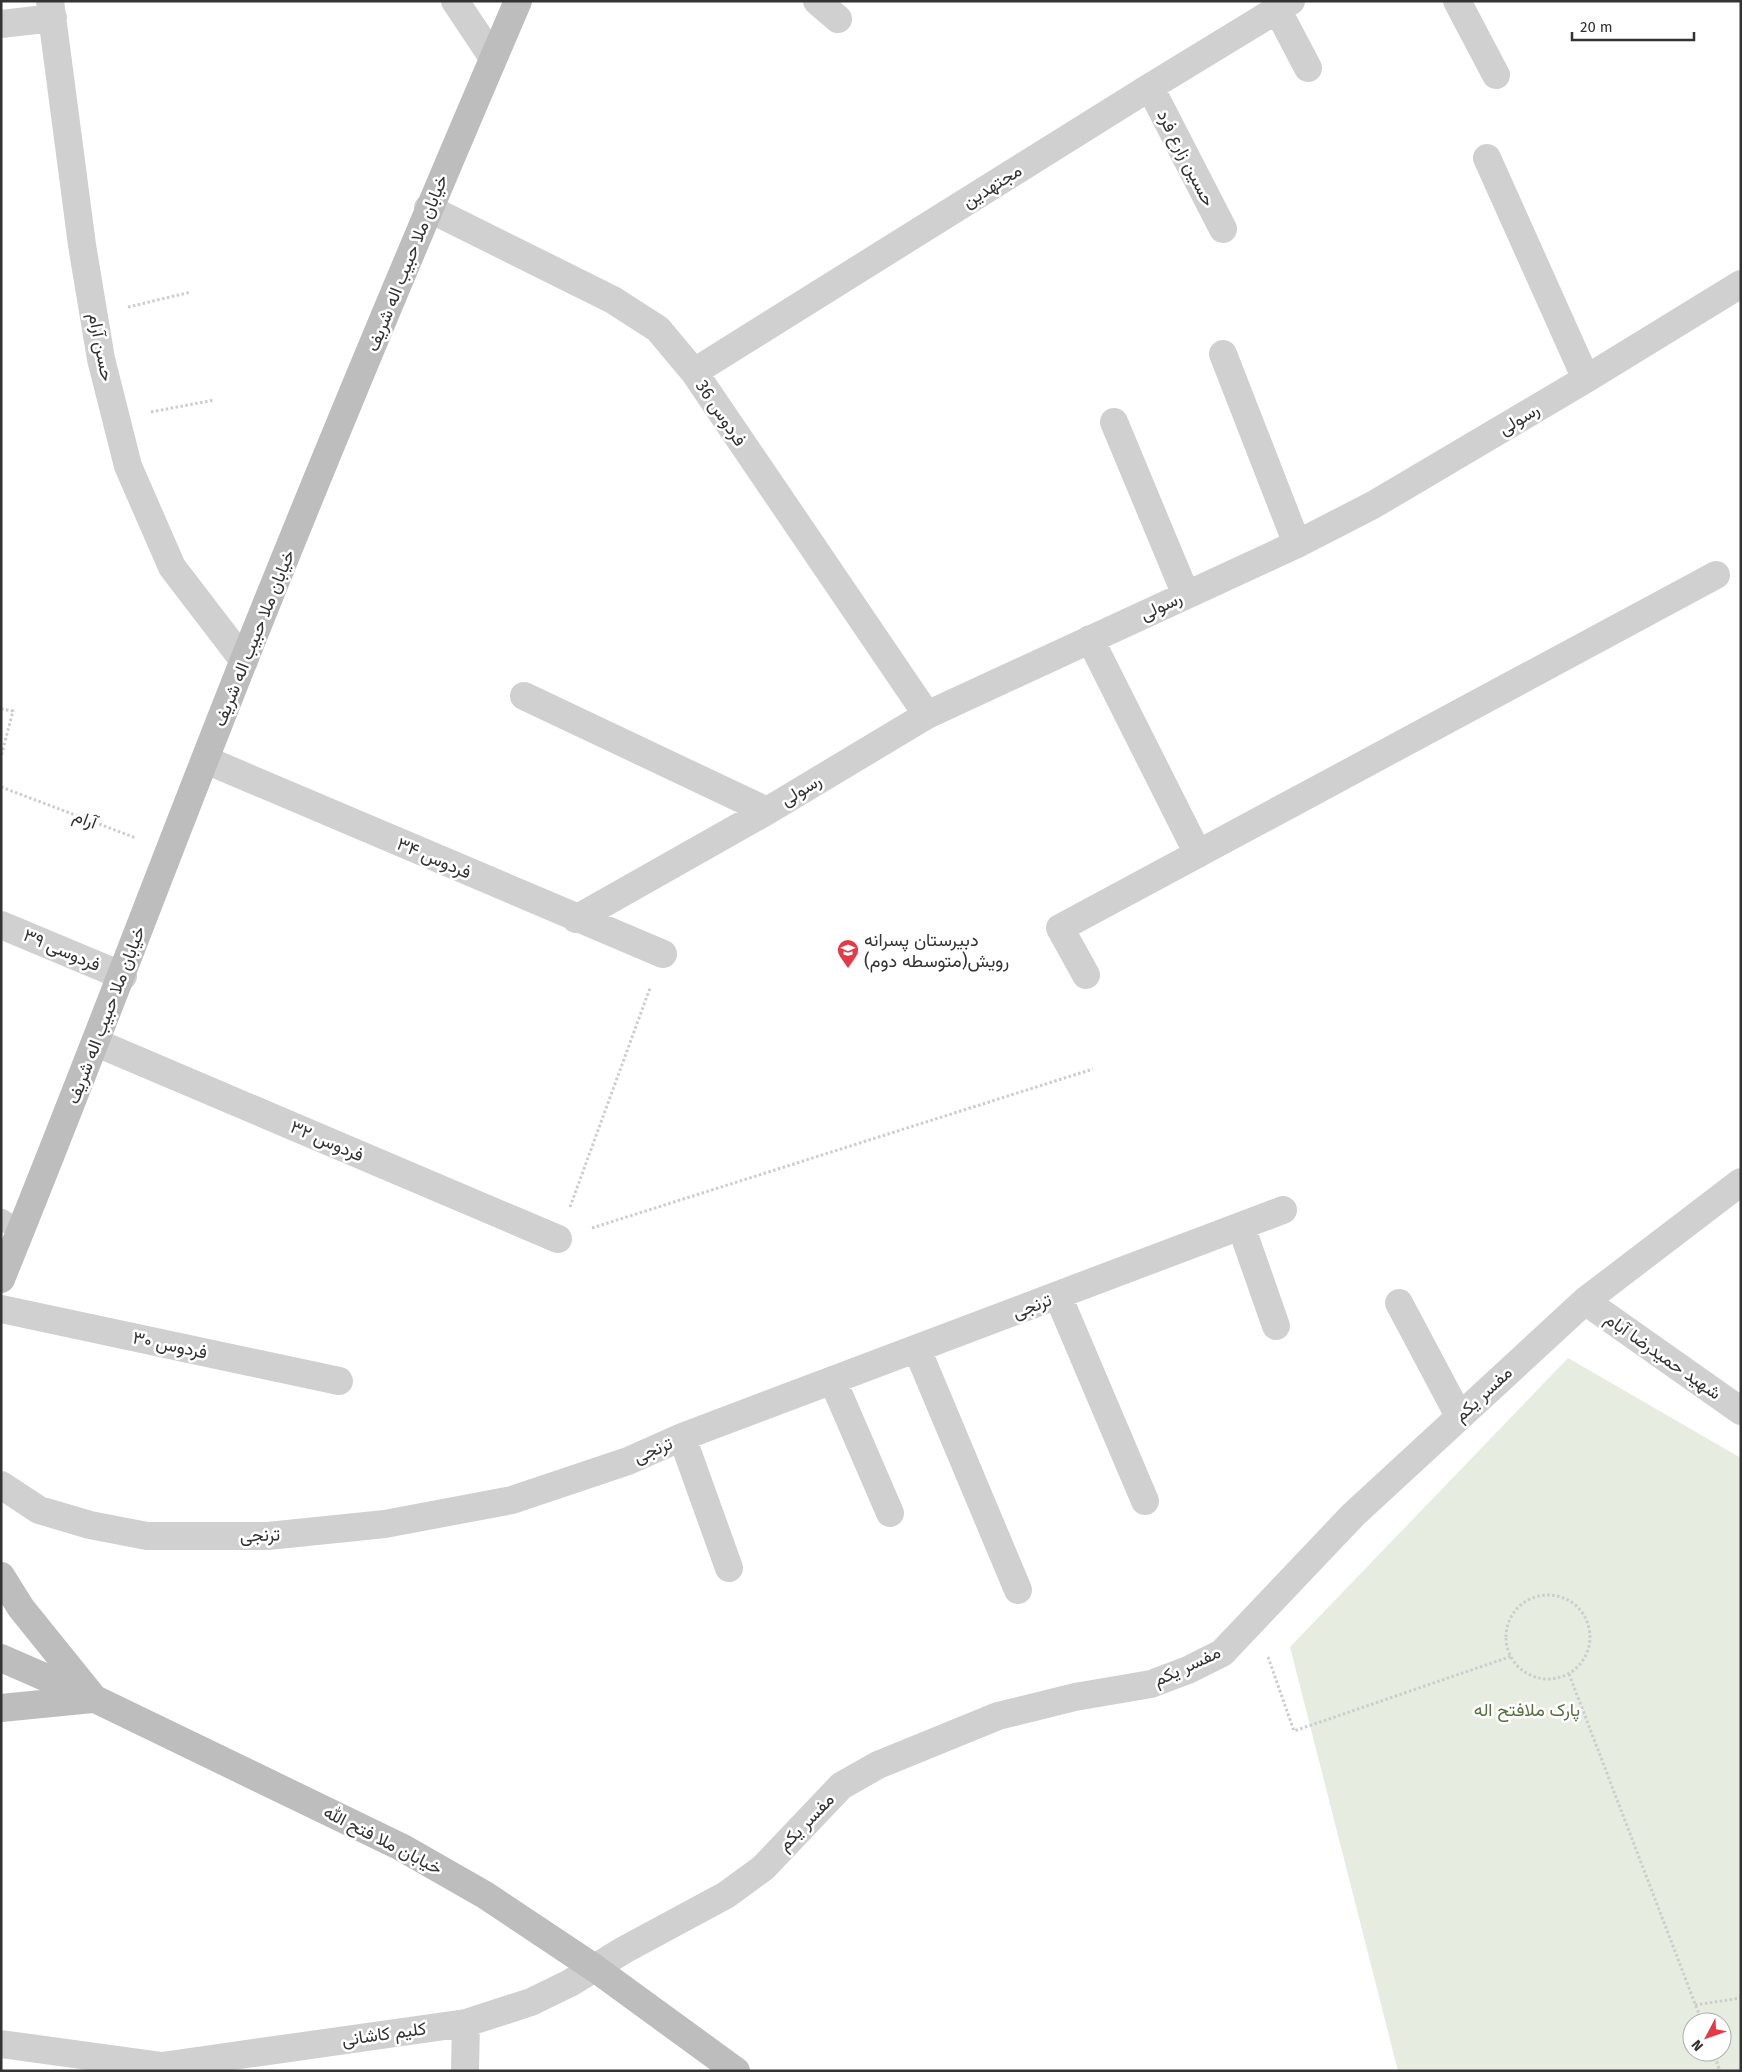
<svg xmlns="http://www.w3.org/2000/svg" width="1742" height="2072" font-family="'Fira Sans',Vazirmatn,sans-serif">
	<rect width="100%" height="100%" fill="#fff"/>
	<path fill="#e6ecdf" fill-rule="evenodd" d="M 1568,1358 L 1741,1458 L 1741,2071 L 1398,2071 L 1290,1647 ZM 1692,2022 L 1722,2022 L 1722,2052 L 1692,2052 Z"/>
	<g fill="none" stroke-linecap="round" stroke-linejoin="round">
		<path stroke="#cdcdcd" stroke-width="3" stroke-dasharray="2.5 2.5" stroke-linecap="butt" d="M 128,307 L 191,292
			M 151,412 L 214,400
			M 1,709 L 13,711 L 1,757
			M 1,787 L 136,838
			M 570,1207 L 650,988
			M 592,1228 L 1093,1069
			M1506 1637a42 42 0 1 1 84 0a42 42 0 1 1-84 0Z
			M 1268,1657 L 1294,1731 L 1512,1656
			M 1569,1674 L 1702,2022
			M 1695,2005 L 1741,1998
			M 1713,2052 L 1720,2071"/>
		<path stroke="#d0d0d0" stroke-width="21" d="M 1,1219 L 21,1231"/>
		<path stroke="#d0d0d0" stroke-width="28" d="M 50,1 L 82,245 L 101,359 L 128,466 L 172,567 L 244,661
			M 455,1 L 493,58
			M 817,1 L 838,19
			M 1457,1 L 1496,75
			M 1277,9 L 1308,68
			M 1,24 L 53,18
			M 1150,87 L 1223,229
			M 1487,158 L 1586,379
			M 428,208 L 613,300 L 658,329 L 694,372 L 927,715
			M 1223,354 L 1297,544
			M 694,372 L 1150,87 L 1291,1
			M 1114,422 L 1186,595
			M 1090,639 L 1198,854
			M 524,696 L 767,811
			M 206,760 L 663,954
			M 576,919 L 767,811 L 927,715 L 1297,544 L 1373,505 L 1586,379 L 1741,284
			M 1,925 L 123,976
			M 1086,975 L 1060,928 L 1716,575
			M 97,1043 L 558,1239
			M 1241,1226 L 1276,1326
			M 1058,1296 L 1145,1501
			M 1585,1301 L 1741,1411
			M 1399,1303 L 1459,1416
			M 1,1309 L 339,1381
			M 917,1349 L 1018,1590
			M 833,1381 L 890,1513
			M 682,1437 L 729,1568
			M 1,1485 L 39,1510 L 90,1525 L 147,1536 L 268,1536 L 385,1524 L 512,1500 L 628,1461 L 682,1437 L 1283,1210
			M 1,2044 L 162,2066 L 466,2023 L 531,2002 L 570,1983 L 624,1950 L 726,1895 L 763,1868 L 841,1786 L 878,1765 L 998,1716 L 1075,1697 L 1151,1684 L 1188,1670 L 1222,1653 L 1353,1515 L 1585,1301 L 1741,1182
			M 465,2071 L 466,2023"/>
		<path stroke="#bdbdbd" stroke-width="28" d="M 1,1279 C 85,1073 162,866 244,660 C 332,439 424,220 518,1
			M 1,1576 L 21,1608 L 92,1696
			M 1,1658 L 95,1699 L 401,1847 L 485,1895 L 596,1969 L 736,2071
			M 1,1708 L 92,1699"/>
	</g>
	<defs>
		<g id="school-pin" transform="scale(1.125)"><path d="M0 17L-7.5 6A9.5 9.5 0 1 1 7.5 6Z" fill="#e63946" stroke="#fff"/><path d="M0-5L7-2L0 1L-7-2ZM-4 1L0 2.5L4 1V4Q0 6-4 4Z" fill="#fff"/></g>
	</defs>
	<g fill-rule="evenodd">
		<use href="#school-pin" x="848" y="950"/>
	</g>
	<g text-anchor="middle" stroke-width="5" stroke-linejoin="round" paint-order="stroke">
		<g font-size="18" fill="#333" stroke="#fff">
			<text transform="translate(1186 158) rotate(63)" y="6">حسین‌ زارع‌ فرد</text>
			<text transform="translate(992 186) rotate(-32)" y="6">مجتهدین</text>
			<text transform="translate(407 263) rotate(-68)" y="6">خیابان ملا حبیب اله شریف</text>
			<text transform="translate(101 347) rotate(79)" y="6">حسن آرام</text>
			<text transform="translate(721 413) rotate(56)" y="6">فردوس 36</text>
			<text transform="translate(1519 419) rotate(-31)" y="6">رسولی</text>
			<text transform="translate(1161 606) rotate(-25)" y="6">رسولی</text>
			<text transform="translate(254 638) rotate(-68)" y="6">خیابان ملا حبیب اله شریف</text>
			<text transform="translate(801 790) rotate(-31)" y="6">رسولی</text>
			<text transform="translate(85 819) rotate(21)" y="6">آرام</text>
			<text transform="translate(434 858) rotate(23)" y="6">فردوس ۳۴</text>
			<text transform="translate(62 950) rotate(23)" y="6">فردوسی ۳۹</text>
			<text transform="translate(106 1015) rotate(-69)" y="6">خیابان ملا حبیب اله شریف</text>
			<text transform="translate(327 1141) rotate(23)" y="6">فردوس ۳۲</text>
			<text transform="translate(1032 1306) rotate(-21)" y="6">ترنجی</text>
			<text transform="translate(170 1345) rotate(12)" y="6">فردوس ۳۰</text>
			<text transform="translate(1663 1356) rotate(35)" y="6">شهید حمیدرضا آبام</text>
			<text transform="translate(1483 1394) rotate(-43)" y="6">مفسر یکم</text>
			<text transform="translate(653 1450) rotate(-23)" y="6">ترنجی</text>
			<text transform="translate(260 1535) rotate(-2)" y="6">ترنجی</text>
			<text transform="translate(1187 1666) rotate(-25)" y="6">مفسر یکم</text>
			<text transform="translate(806 1822) rotate(-46)" y="6">مفسر یکم</text>
			<text transform="translate(383 1840) rotate(27)" y="6">خیابان ملا فتح الله</text>
			<text transform="translate(384 2034) rotate(-8)" y="6">کلیم کاشانی</text>
		</g>
		<g font-size="18" fill="#333" stroke="#fff" text-anchor="start">
			<text x="864" y="946">دبیرستان پسرانه<tspan x="864" dy="21">رویش(متوسطه دوم)</tspan></text>
		</g>
		<g font-size="18" fill="#56703f" stroke="#fff">
			<text x="1527" y="1716">پارک ملافتح اله</text>
		</g>
	</g>
	<rect width="1742" height="2072" fill="none" stroke="#333333" stroke-width="5"/>
	<g transform="translate(1707 2037) rotate(229)"><circle r="24" fill="#ffffff" stroke="#adadad"/>
	<path d="M0-4L9 19L0 12L-9 19Z" fill="#e63946"/>
	<text y="-8" font-size="14" font-weight="bold" text-anchor="middle" fill="#333333">N</text>
	</g>
	<path d="M1572 32v8h122v-8" fill="none" stroke="#333333" stroke-width="2.5"/>
	<text x="1580" y="32" font-size="15" fill="#333333" stroke="#ffffff" stroke-width="4" paint-order="stroke">20 m</text>
</svg>
